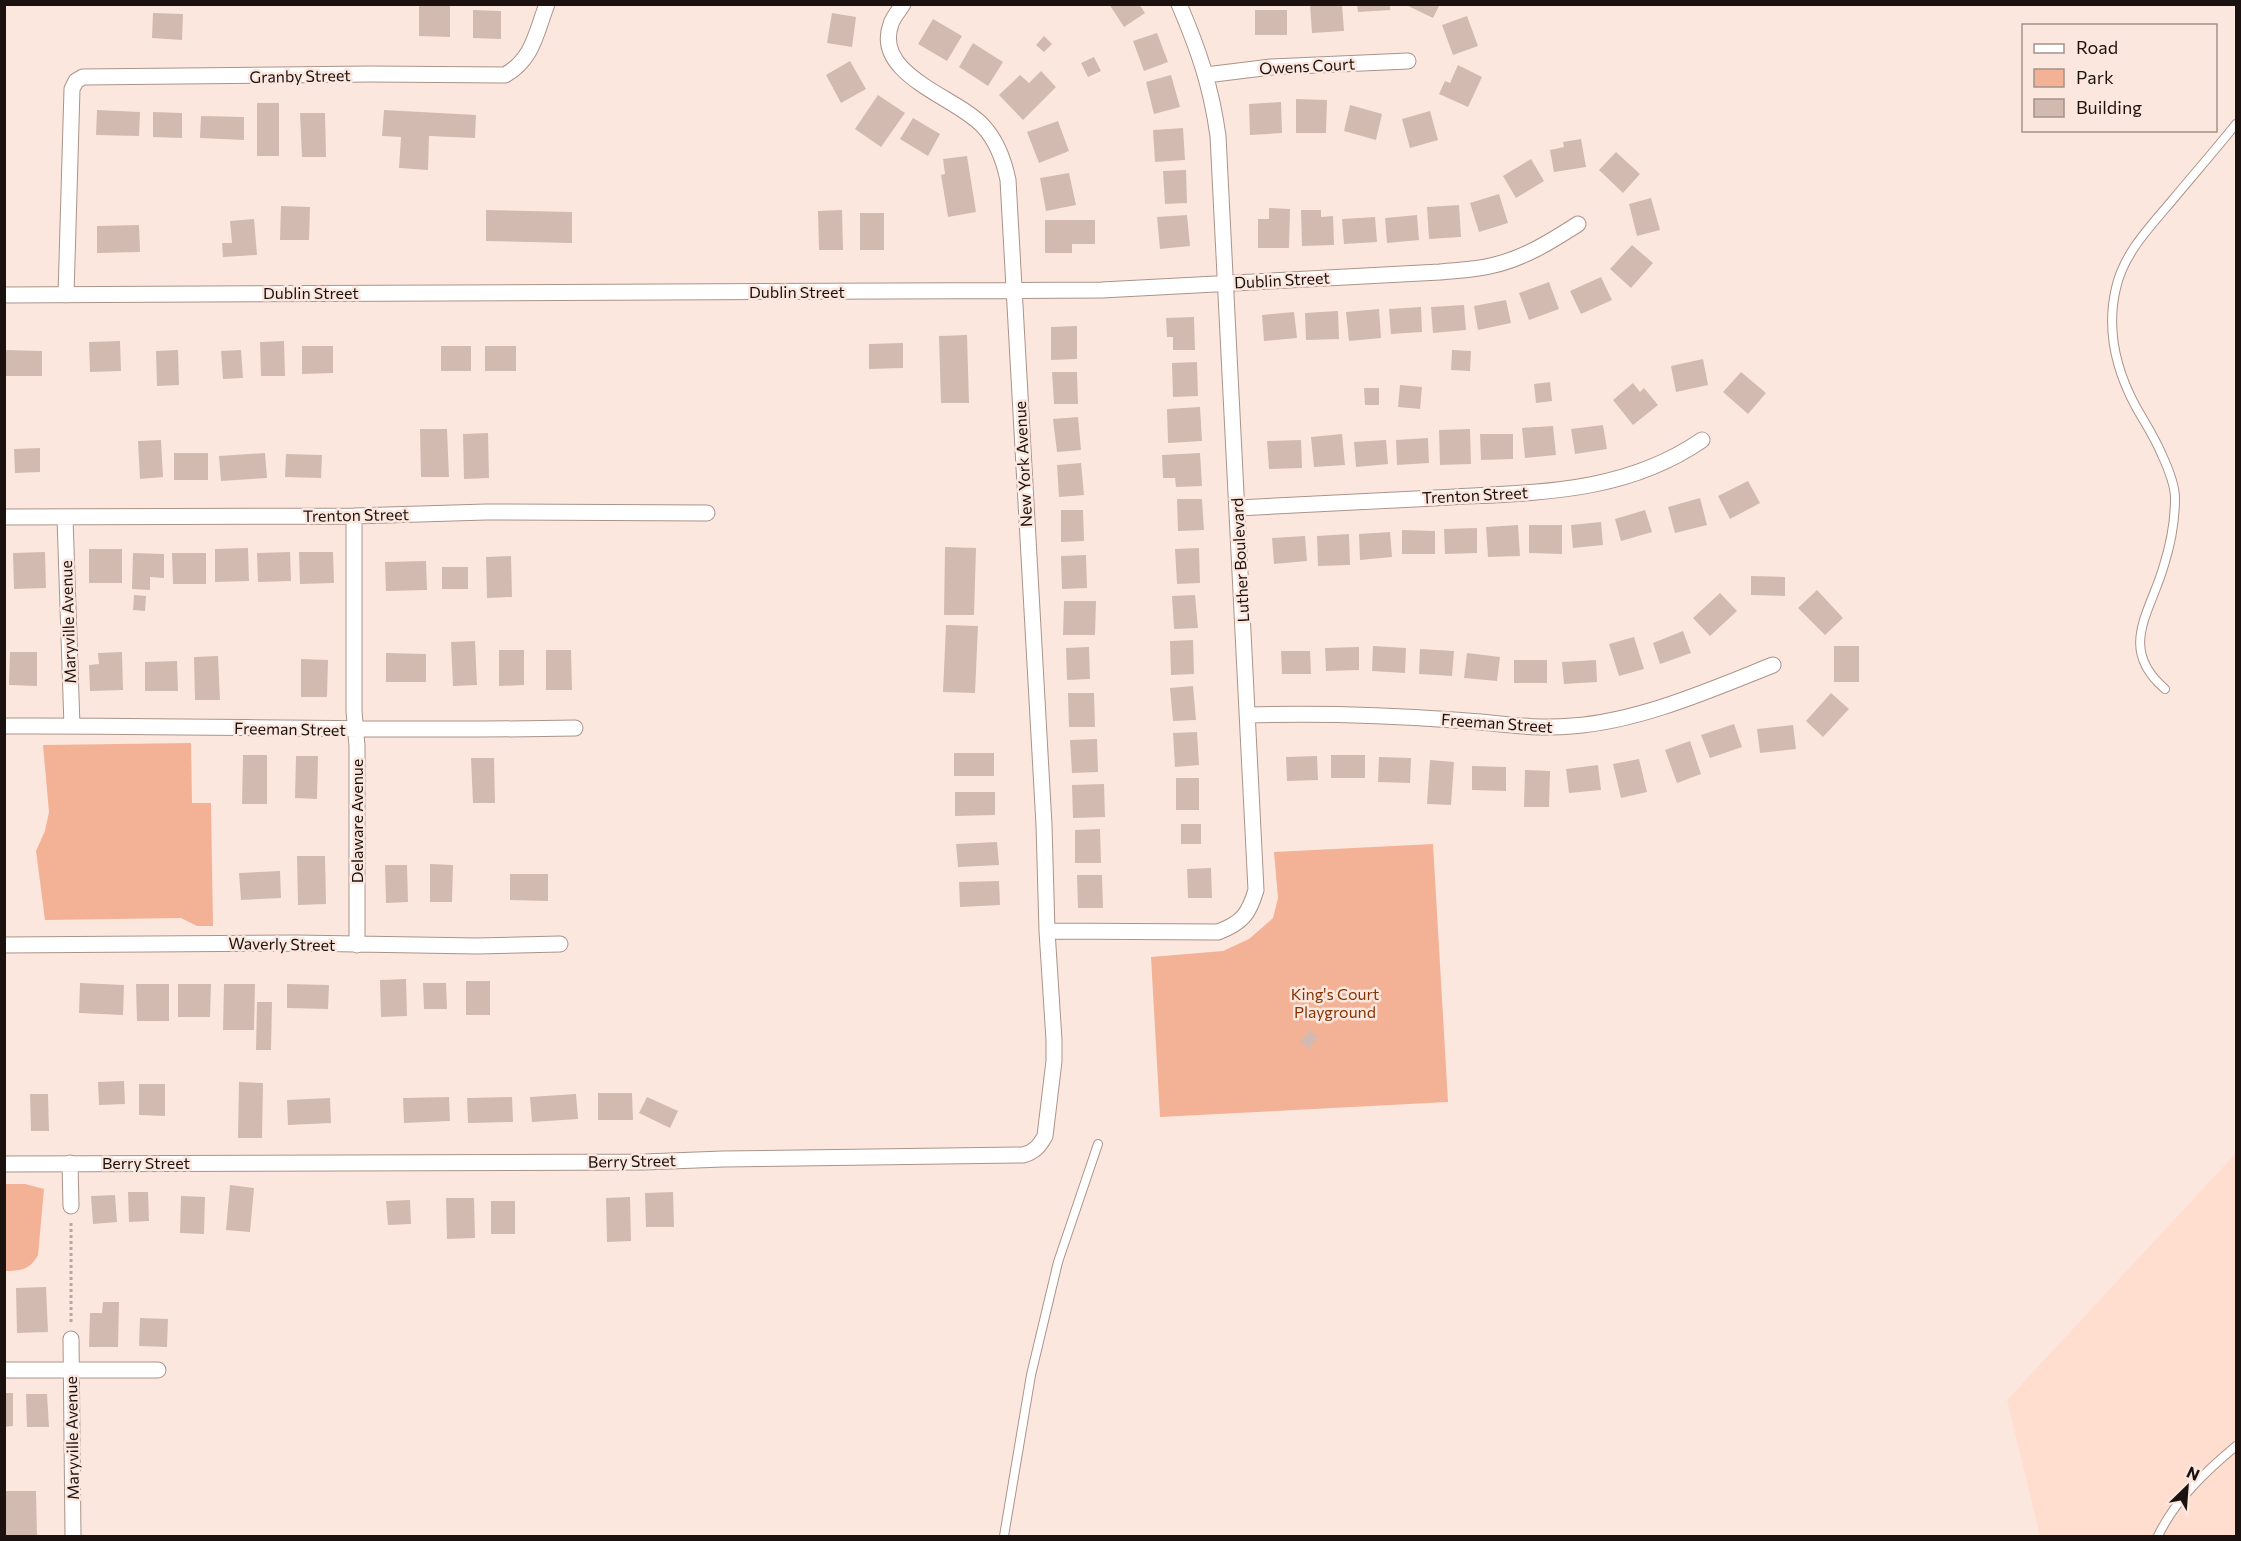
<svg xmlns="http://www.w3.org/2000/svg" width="2241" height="1541" font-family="Commissioner,sans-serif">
	<rect width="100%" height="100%" fill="#fce7df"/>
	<path fill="#ffddcf" d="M 2236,1153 L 2236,1536 L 2040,1536 L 2007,1400 Z"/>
	<path fill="#f3b296" d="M 191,743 L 192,803 L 211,803 L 213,926 L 197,926 L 181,918 L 45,920 L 36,851 L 45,831 L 49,812 L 43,745 Z
		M 1433,844 L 1448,1102 L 1160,1117 L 1151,957 L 1223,951 L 1249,939 L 1273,918 L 1278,898 L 1274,852 Z
		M 5,1184 L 25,1184 L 44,1189 L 38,1255 C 30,1270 20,1271 5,1271 Z"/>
	<path fill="#d3bab0" d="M 419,4 L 450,4 L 450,37 L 419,36 Z
		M 1109,4 L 1139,4 L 1145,13 L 1124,27 Z
		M 1310,4 L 1342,4 L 1344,31 L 1312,33 Z
		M 1357,4 L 1390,4 L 1390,10 L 1358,12 Z
		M 1404,4 L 1440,4 L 1433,18 Z
		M 473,10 L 501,11 L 501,39 L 473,38 Z
		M 1255,10 L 1287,10 L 1287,35 L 1255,35 Z
		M 153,13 L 183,14 L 182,40 L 152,38 Z
		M 832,13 L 856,17 L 852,47 L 827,43 Z
		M 1467,16 L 1478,46 L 1453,55 L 1442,25 Z
		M 933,19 L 962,36 L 947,61 L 918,44 Z
		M 1157,33 L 1168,62 L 1144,71 L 1133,41 Z
		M 1044,36 L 1052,44 L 1044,52 L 1036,45 Z
		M 973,43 L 1003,62 L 988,86 L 959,67 Z
		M 1094,57 L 1101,71 L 1088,77 L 1081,63 Z
		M 850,61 L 866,89 L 841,103 L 826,75 Z
		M 1458,65 L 1482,77 L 1468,107 L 1439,94 L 1445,81 L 1450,83 Z
		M 1041,71 L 1056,87 L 1023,120 L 999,95 L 1020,75 L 1029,83 Z
		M 1171,75 L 1180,107 L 1154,114 L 1146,82 Z
		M 878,95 L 905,113 L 881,147 L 855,129 Z
		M 1296,99 L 1327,100 L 1326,133 L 1296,133 Z
		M 1281,102 L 1282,133 L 1250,135 L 1249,104 Z
		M 257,103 L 279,103 L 279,156 L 257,156 Z
		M 1350,105 L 1382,114 L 1376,140 L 1344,131 Z
		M 97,110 L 140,112 L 139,136 L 96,135 Z
		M 384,110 L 476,115 L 475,138 L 429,136 L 428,170 L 399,168 L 401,137 L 382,136 Z
		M 1430,111 L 1438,140 L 1410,148 L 1402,119 Z
		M 153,112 L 182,113 L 182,138 L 153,137 Z
		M 300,113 L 325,113 L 326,157 L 302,157 Z
		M 201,116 L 244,117 L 244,140 L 200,138 Z
		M 913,118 L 940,134 L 928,156 L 900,139 Z
		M 1058,121 L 1069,151 L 1039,163 L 1027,132 Z
		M 1183,128 L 1185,160 L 1155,162 L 1153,130 Z
		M 1581,139 L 1586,167 L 1554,172 L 1550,150 L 1564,147 L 1563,142 Z
		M 1616,152 L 1640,174 L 1623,193 L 1599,170 Z
		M 967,156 L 976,212 L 948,217 L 941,175 L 945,174 L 943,159 Z
		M 1531,159 L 1544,181 L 1516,198 L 1503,176 Z
		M 1186,170 L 1187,203 L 1165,204 L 1163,171 Z
		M 1069,173 L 1076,205 L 1046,211 L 1040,178 Z
		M 1499,194 L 1508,223 L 1479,232 L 1470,203 Z
		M 1651,198 L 1660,230 L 1637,236 L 1629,204 Z
		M 1459,205 L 1461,237 L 1429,239 L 1427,207 Z
		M 281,206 L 310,207 L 309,240 L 280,240 Z
		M 1269,208 L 1290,209 L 1289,248 L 1258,248 L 1258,219 L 1269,219 Z
		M 486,210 L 572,212 L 572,243 L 486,241 Z
		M 842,210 L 843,250 L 819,250 L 818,211 Z
		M 1301,210 L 1321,210 L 1321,217 L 1333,216 L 1334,245 L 1302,246 Z
		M 860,213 L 884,213 L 884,250 L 860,250 Z
		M 1187,215 L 1190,246 L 1160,249 L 1157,217 Z
		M 1417,215 L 1419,240 L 1387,243 L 1385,218 Z
		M 1375,217 L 1377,242 L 1344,244 L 1342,219 Z
		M 254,219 L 257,255 L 223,257 L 222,243 L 232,243 L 230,221 Z
		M 1045,220 L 1095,220 L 1095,244 L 1072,244 L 1072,253 L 1045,253 Z
		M 139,225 L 140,252 L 97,253 L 97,226 Z
		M 1632,245 L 1653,263 L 1631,288 L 1610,269 Z
		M 1601,277 L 1612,300 L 1581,314 L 1570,291 Z
		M 1549,282 L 1559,309 L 1529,320 L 1519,293 Z
		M 1506,300 L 1511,323 L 1478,330 L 1474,306 Z
		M 1464,305 L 1466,330 L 1433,333 L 1431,307 Z
		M 1421,307 L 1422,332 L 1391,334 L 1389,309 Z
		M 1379,309 L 1381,338 L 1349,341 L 1346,312 Z
		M 1338,311 L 1339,339 L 1306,340 L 1305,313 Z
		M 1294,312 L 1297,338 L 1264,341 L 1262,315 Z
		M 1194,317 L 1195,350 L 1173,350 L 1173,337 L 1167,337 L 1166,318 Z
		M 1077,326 L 1077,359 L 1051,360 L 1051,327 Z
		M 967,335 L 969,403 L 941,403 L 939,336 Z
		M 120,341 L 121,371 L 90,372 L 89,342 Z
		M 284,341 L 285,376 L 261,376 L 260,342 Z
		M 903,343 L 903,368 L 869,369 L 869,344 Z
		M 302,346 L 333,346 L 333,373 L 302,374 Z
		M 441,346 L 471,346 L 471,371 L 441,371 Z
		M 485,346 L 516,346 L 516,371 L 485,371 Z
		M 4,350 L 42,351 L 42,376 L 4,376 Z
		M 178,350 L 179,385 L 157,386 L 156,351 Z
		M 241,350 L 243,378 L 223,379 L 221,351 Z
		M 1452,350 L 1471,351 L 1470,371 L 1451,370 Z
		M 1703,359 L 1708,385 L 1676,392 L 1671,366 Z
		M 1197,362 L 1198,396 L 1173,397 L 1172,363 Z
		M 1052,372 L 1077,372 L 1078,404 L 1054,404 Z
		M 1741,372 L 1766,393 L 1748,414 L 1723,392 Z
		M 1550,382 L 1552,401 L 1536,403 L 1534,384 Z
		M 1633,383 L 1640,392 L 1644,388 L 1658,405 L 1633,425 L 1613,400 Z
		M 1400,385 L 1422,387 L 1420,409 L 1398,407 Z
		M 1364,388 L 1379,388 L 1379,405 L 1365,405 Z
		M 1200,407 L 1202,441 L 1168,443 L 1167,409 Z
		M 1078,417 L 1081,450 L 1057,452 L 1053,419 Z
		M 1603,425 L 1607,449 L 1575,454 L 1571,429 Z
		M 1553,426 L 1556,455 L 1525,458 L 1522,428 Z
		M 420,429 L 447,429 L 449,477 L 421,477 Z
		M 1470,429 L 1471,464 L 1440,465 L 1439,430 Z
		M 488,433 L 489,478 L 464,479 L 463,434 Z
		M 1342,434 L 1345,465 L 1314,467 L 1311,437 Z
		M 1480,434 L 1513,434 L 1513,459 L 1481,460 Z
		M 1428,438 L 1429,463 L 1397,465 L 1396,440 Z
		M 161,440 L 163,477 L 140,479 L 138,441 Z
		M 1301,440 L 1302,468 L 1269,469 L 1267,441 Z
		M 1386,440 L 1388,464 L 1356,467 L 1354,442 Z
		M 40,448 L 40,472 L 15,473 L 14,449 Z
		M 174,453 L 208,453 L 208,480 L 174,480 Z
		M 265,453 L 267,478 L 221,481 L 219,456 Z
		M 1200,453 L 1202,486 L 1176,487 L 1175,478 L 1163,478 L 1162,455 Z
		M 286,454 L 322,455 L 321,478 L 285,477 Z
		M 1081,463 L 1084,495 L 1059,497 L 1057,465 Z
		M 1748,481 L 1760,503 L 1730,519 L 1718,496 Z
		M 1700,498 L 1707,525 L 1675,533 L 1668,507 Z
		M 1177,499 L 1202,499 L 1204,530 L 1178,531 Z
		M 1061,510 L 1083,510 L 1084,541 L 1061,542 Z
		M 1645,510 L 1652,532 L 1621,541 L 1615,519 Z
		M 1601,522 L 1603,545 L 1573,548 L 1571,525 Z
		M 1518,525 L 1520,556 L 1488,557 L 1486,527 Z
		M 1529,525 L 1562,525 L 1562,554 L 1529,553 Z
		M 1477,528 L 1477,553 L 1445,554 L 1444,529 Z
		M 1402,530 L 1435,531 L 1435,554 L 1402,554 Z
		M 1390,532 L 1392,557 L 1360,560 L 1359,534 Z
		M 1349,534 L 1350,565 L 1318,566 L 1317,536 Z
		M 1305,536 L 1307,561 L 1274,564 L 1272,538 Z
		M 945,547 L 976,548 L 974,615 L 944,615 Z
		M 248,548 L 249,581 L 215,582 L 215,549 Z
		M 1199,548 L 1200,583 L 1177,584 L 1175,549 Z
		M 89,549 L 122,549 L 122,583 L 89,583 Z
		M 45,552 L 46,588 L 14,589 L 13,553 Z
		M 290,552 L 291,581 L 258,582 L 257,553 Z
		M 299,552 L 333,552 L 334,583 L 300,584 Z
		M 133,553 L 164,554 L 164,578 L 150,577 L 150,590 L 132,589 Z
		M 172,553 L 206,553 L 206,584 L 173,584 Z
		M 1086,555 L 1087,588 L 1062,589 L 1061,556 Z
		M 511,556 L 512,597 L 487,598 L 486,557 Z
		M 426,561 L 427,590 L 386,591 L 385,562 Z
		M 442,567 L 468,567 L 468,589 L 442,589 Z
		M 1751,576 L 1785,577 L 1785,596 L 1751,595 Z
		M 1817,590 L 1843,618 L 1825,635 L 1798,608 Z
		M 1720,593 L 1737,611 L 1710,636 L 1693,618 Z
		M 134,595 L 146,596 L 145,611 L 133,610 Z
		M 1195,595 L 1198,628 L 1174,629 L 1172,596 Z
		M 1064,601 L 1096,601 L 1095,635 L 1063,635 Z
		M 946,625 L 978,626 L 975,693 L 943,692 Z
		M 1683,631 L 1691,653 L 1660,664 L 1653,643 Z
		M 1634,637 L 1644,669 L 1619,676 L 1609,644 Z
		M 1193,640 L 1194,674 L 1171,675 L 1170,641 Z
		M 475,641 L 477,685 L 453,686 L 451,642 Z
		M 1373,646 L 1406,648 L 1405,673 L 1372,671 Z
		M 1834,646 L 1859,646 L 1859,682 L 1834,682 Z
		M 1089,647 L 1090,679 L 1067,680 L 1066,648 Z
		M 1359,647 L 1359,670 L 1326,671 L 1325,648 Z
		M 1420,649 L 1454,651 L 1452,676 L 1419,674 Z
		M 499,650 L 524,650 L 524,685 L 499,686 Z
		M 546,650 L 571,650 L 572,690 L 546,690 Z
		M 1281,651 L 1310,651 L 1311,674 L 1282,674 Z
		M 10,652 L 37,652 L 37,686 L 9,685 Z
		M 122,652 L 123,690 L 90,691 L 89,665 L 99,664 L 98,653 Z
		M 386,653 L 426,654 L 426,682 L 386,682 Z
		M 1467,653 L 1500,657 L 1497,681 L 1464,678 Z
		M 218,656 L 220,700 L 195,700 L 194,657 Z
		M 301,659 L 328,660 L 327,697 L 301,697 Z
		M 1514,660 L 1547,660 L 1547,683 L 1514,683 Z
		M 1596,660 L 1597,682 L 1564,684 L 1562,662 Z
		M 177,661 L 178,691 L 145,691 L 145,662 Z
		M 1193,686 L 1196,720 L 1173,721 L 1170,688 Z
		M 1068,693 L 1094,693 L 1095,727 L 1069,727 Z
		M 1831,693 L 1849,709 L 1823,737 L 1806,721 Z
		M 1734,724 L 1742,747 L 1710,758 L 1701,735 Z
		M 1793,725 L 1796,749 L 1760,753 L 1757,729 Z
		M 1197,732 L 1199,765 L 1175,767 L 1173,733 Z
		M 1097,739 L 1098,772 L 1072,773 L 1070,740 Z
		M 1690,741 L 1701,774 L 1677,783 L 1665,750 Z
		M 954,753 L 994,753 L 994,776 L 954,776 Z
		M 243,755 L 267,755 L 267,804 L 242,804 Z
		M 1331,755 L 1365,755 L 1365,778 L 1331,778 Z
		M 296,756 L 318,756 L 317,799 L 295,798 Z
		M 1317,756 L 1318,780 L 1287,781 L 1286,757 Z
		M 1379,757 L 1411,758 L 1410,783 L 1378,782 Z
		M 471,758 L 494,758 L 495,803 L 473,803 Z
		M 1639,759 L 1647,792 L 1621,798 L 1613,764 Z
		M 1430,760 L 1454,762 L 1451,805 L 1427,804 Z
		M 1598,765 L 1601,790 L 1569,793 L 1566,769 Z
		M 1472,766 L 1506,767 L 1506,791 L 1472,790 Z
		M 1525,770 L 1550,771 L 1549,807 L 1524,807 Z
		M 1176,778 L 1199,778 L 1199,810 L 1176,810 Z
		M 1104,784 L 1105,817 L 1073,818 L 1072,785 Z
		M 955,792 L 995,792 L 995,815 L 955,816 Z
		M 1181,824 L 1201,824 L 1201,844 L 1181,844 Z
		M 1100,829 L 1101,863 L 1075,863 L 1075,830 Z
		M 997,842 L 999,865 L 958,867 L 956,844 Z
		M 297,856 L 325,856 L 326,904 L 298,905 Z
		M 430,864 L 453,865 L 452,902 L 430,902 Z
		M 385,865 L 407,865 L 408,902 L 386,903 Z
		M 1211,868 L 1212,898 L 1188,898 L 1187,869 Z
		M 280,871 L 281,898 L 241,900 L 239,873 Z
		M 510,874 L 548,874 L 548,901 L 510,900 Z
		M 1077,875 L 1102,875 L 1103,908 L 1078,908 Z
		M 999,881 L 1000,905 L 960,907 L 959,882 Z
		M 406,979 L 407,1016 L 381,1017 L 380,980 Z
		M 466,981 L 490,981 L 490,1015 L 466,1015 Z
		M 80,983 L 124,985 L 123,1015 L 79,1013 Z
		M 423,983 L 446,983 L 447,1009 L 424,1009 Z
		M 136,984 L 169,984 L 169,1021 L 137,1021 Z
		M 178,984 L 211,984 L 210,1017 L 178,1017 Z
		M 224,984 L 255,984 L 254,1030 L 223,1030 Z
		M 287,984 L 329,985 L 328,1009 L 287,1008 Z
		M 257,1002 L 272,1002 L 271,1050 L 256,1050 Z
		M 1309,1030 L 1318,1036 L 1309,1049 L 1300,1042 Z
		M 124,1081 L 125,1104 L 99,1105 L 98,1082 Z
		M 239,1082 L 263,1083 L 262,1138 L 238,1138 Z
		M 139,1084 L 165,1084 L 165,1116 L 139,1115 Z
		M 598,1093 L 632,1093 L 633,1120 L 598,1120 Z
		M 30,1094 L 48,1094 L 49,1131 L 31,1131 Z
		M 576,1094 L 578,1119 L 532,1122 L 530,1097 Z
		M 449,1097 L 450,1121 L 404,1123 L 403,1098 Z
		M 512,1097 L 513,1122 L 468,1123 L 467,1098 Z
		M 647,1097 L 678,1111 L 670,1128 L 639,1113 Z
		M 330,1098 L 331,1123 L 288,1125 L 287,1100 Z
		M 230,1185 L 254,1188 L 250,1232 L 226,1230 Z
		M 128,1192 L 148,1192 L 149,1221 L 129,1222 Z
		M 673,1192 L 674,1227 L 646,1227 L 645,1193 Z
		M 115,1195 L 117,1222 L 93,1224 L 91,1196 Z
		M 181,1196 L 205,1197 L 204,1234 L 180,1233 Z
		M 630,1197 L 631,1241 L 607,1242 L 606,1198 Z
		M 446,1198 L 474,1198 L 475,1238 L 447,1239 Z
		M 410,1200 L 411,1224 L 388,1225 L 386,1201 Z
		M 491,1201 L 515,1201 L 515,1234 L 491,1234 Z
		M 46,1287 L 48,1332 L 17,1333 L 16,1288 Z
		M 103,1302 L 119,1302 L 118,1347 L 89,1347 L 90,1313 L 102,1313 Z
		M 140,1318 L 168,1319 L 167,1347 L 139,1346 Z
		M 4,1393 L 13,1393 L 13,1426 L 4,1427 Z
		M 26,1394 L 47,1394 L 49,1427 L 27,1427 Z
		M 4,1491 L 36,1491 L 37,1536 L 4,1536 Z"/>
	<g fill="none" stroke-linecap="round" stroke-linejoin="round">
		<g stroke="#ab9389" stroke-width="10">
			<path id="service" d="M 2165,689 C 2117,648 2151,612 2164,565 C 2171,543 2175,521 2175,498 C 2175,484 2168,468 2162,455 C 2155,438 2145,423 2136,407 C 2116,370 2106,330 2116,288 C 2124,252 2152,225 2175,197 C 2195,173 2216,149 2236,124
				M 1004,1536 L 1031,1375 L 1058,1262 L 1098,1144
				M 2158,1536 C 2175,1500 2206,1471 2236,1446"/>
		</g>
		<g stroke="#ab9389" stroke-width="17">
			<path id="minor" d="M 1206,75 L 1271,67 L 1408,61
				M 4,295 L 1102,290 L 1440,272 C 1456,270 1474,270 1490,266 C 1523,259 1550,242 1578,224
				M 66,295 L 72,89 L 76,81 L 83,77 L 370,74 L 505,75 C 533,59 536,33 547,4
				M 1237,508 C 1302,505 1368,501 1434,498 C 1529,492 1621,496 1702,440
				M 354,516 L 354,711 L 357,746 L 357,945
				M 4,517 L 354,516 L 486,512 L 707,513
				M 65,518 L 72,726
				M 1248,715 C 1317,713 1385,715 1454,720 C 1493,722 1532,730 1572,726 C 1640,721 1710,690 1773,665
				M 4,726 C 195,725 385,732 575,728
				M 1047,931 L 1218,932 C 1242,923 1249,914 1256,890 L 1218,136 C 1211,86 1199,51 1179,4
				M 4,945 L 296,943 L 477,946 L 560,944
				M 70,1163 L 71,1206
				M 4,1164 L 644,1162 L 723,1159 L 1023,1155 C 1034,1152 1039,1147 1045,1136 L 1054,1061 L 1054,1040 L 1047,931 L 1044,825 L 1008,180 C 1004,161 997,141 983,126 C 957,97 872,75 891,24 C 893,17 899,11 903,4
				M 71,1339 L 73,1536
				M 4,1370 L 158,1370"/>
		</g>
		<path stroke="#b8a7a0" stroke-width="3" stroke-dasharray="3 3" stroke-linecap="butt" d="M 71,1223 L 71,1324"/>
		<use href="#service" stroke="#fff" stroke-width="8"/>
		<use href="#minor" stroke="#fff" stroke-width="15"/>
	</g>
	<g text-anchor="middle" stroke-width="5" stroke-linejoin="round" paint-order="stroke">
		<g font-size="16" fill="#1b120f" stroke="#fce7df">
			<text transform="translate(1307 66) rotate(-3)" y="6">Owens Court</text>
			<text transform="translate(300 76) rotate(-1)" y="6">Granby Street</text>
			<text transform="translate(1282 280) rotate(-3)" y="6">Dublin Street</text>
			<text x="797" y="298">Dublin Street</text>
			<text x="311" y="299">Dublin Street</text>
			<text transform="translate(1023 464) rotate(-93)" y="6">New York Avenue</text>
			<text transform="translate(1475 495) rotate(-3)" y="6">Trenton Street</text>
			<text transform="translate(356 515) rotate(-1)" y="6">Trenton Street</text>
			<text transform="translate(1240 560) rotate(-93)" y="6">Luther Boulevard</text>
			<text transform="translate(68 622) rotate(-92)" y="6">Maryville Avenue</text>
			<text transform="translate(1497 723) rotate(4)" y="6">Freeman Street</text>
			<text transform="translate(290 729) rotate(1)" y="6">Freeman Street</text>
			<text transform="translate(357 821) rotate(-90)" y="6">Delaware Avenue</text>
			<text transform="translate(282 944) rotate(1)" y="6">Waverly Street</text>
			<text transform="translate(632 1161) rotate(-1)" y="6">Berry Street</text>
			<text x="146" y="1169">Berry Street</text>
			<text transform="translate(72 1438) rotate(-91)" y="6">Maryville Avenue</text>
		</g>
		<g font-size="16" fill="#853302" stroke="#fce7df">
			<text x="1335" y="1000">King's Court<tspan x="1335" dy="18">Playground</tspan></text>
		</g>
	</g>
	<rect width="2241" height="1541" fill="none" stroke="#1b120f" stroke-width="12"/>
	<rect x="2022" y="24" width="195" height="108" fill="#fce7df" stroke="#a2928c" stroke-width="1.5"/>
	<rect x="2034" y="44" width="30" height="9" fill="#ffffff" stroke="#a2928c" stroke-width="1.5"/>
	<text x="2076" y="54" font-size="18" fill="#1b120f">Road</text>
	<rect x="2034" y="69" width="30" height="18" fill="#f3b296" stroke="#a2928c" stroke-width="1.5"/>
	<text x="2076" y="84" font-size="18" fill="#1b120f">Park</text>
	<rect x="2034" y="99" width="30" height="18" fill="#d3bab0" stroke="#a2928c" stroke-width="1.5"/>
	<text x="2076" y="114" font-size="18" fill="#1b120f">Building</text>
	<g transform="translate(2187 1487) rotate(25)" stroke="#fce7df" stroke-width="4.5" paint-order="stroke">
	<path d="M0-4.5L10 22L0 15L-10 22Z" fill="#1b120f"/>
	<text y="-9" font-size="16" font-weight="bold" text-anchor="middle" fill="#1b120f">N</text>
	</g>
</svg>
